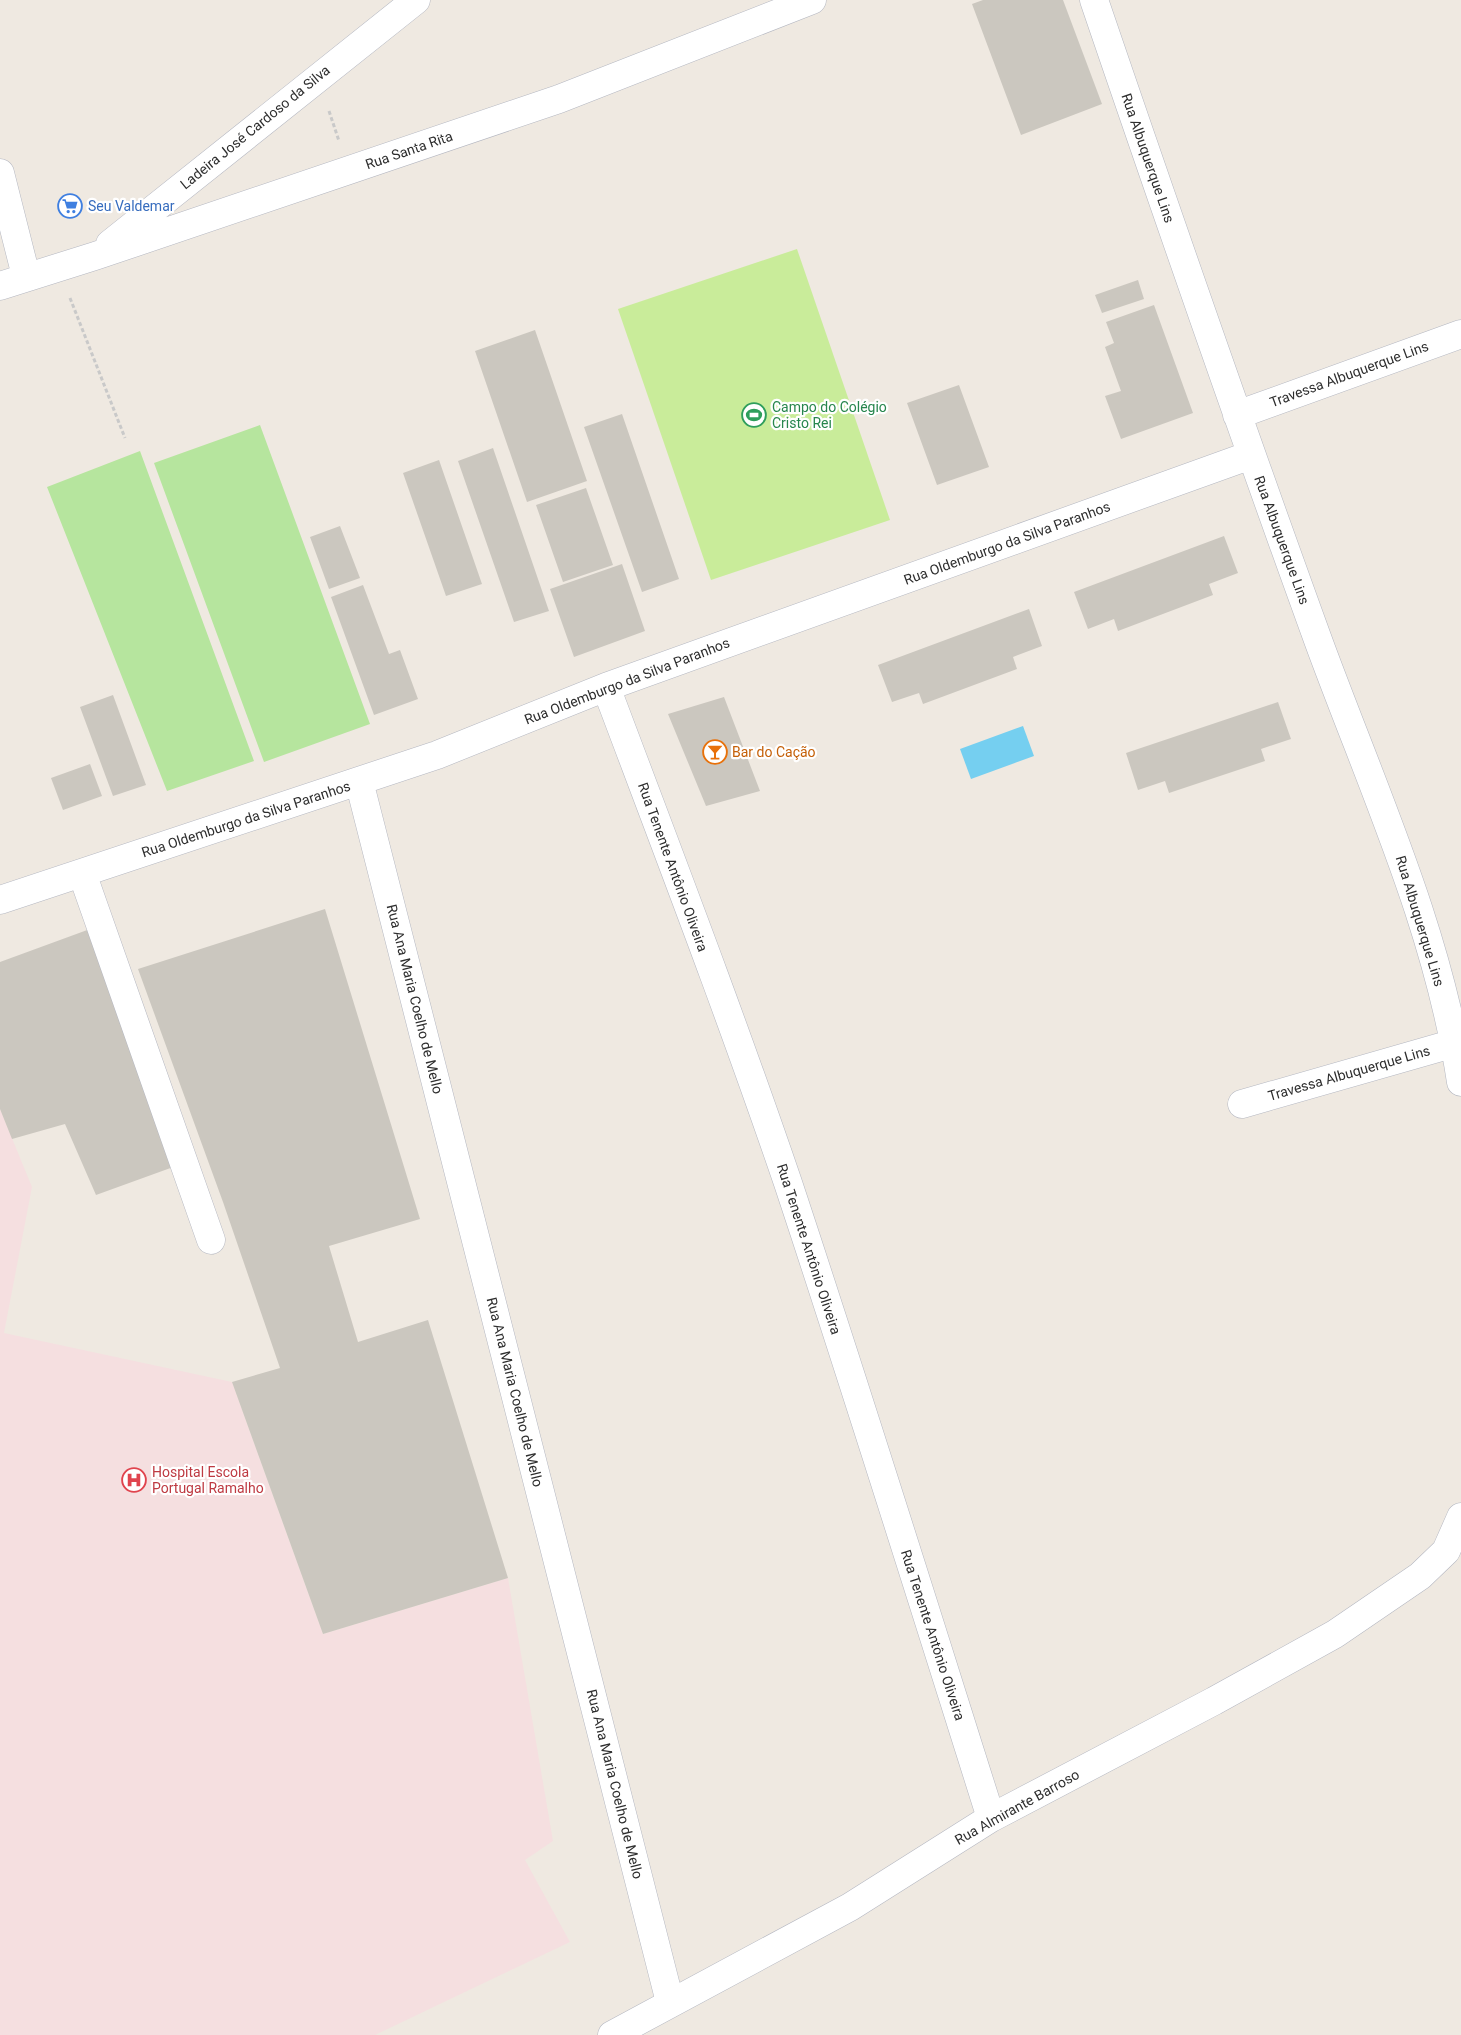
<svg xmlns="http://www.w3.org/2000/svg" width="1461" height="2035" font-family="Roboto,sans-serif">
	<rect width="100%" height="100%" fill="#efe9e1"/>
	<path fill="#f5dfe0" d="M 0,1109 L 32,1187 L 4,1333 L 232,1382 L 323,1634 L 508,1578 L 553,1841 L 525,1860 L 570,1942 L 375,2035 L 0,2035 Z"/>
	<path fill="#b6e59e" d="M 260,425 L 370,724 L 264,762 L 154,463 Z
		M 140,451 L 254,761 L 167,791 L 47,487 Z"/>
	<path fill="#c9ec9a" d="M 797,249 L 890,520 L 711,580 L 618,309 Z"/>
	<path fill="#75cff0" d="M 1023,726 L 1034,756 L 971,779 L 960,749 Z"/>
	<path fill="#cbc7bf" d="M 983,0 L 1063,0 L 1102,104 L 1021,135 L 972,4 Z
		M 1138,280 L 1144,299 L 1102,313 L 1095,295 Z
		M 1154,305 L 1193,413 L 1121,439 L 1105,396 L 1121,391 L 1105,347 L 1114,343 L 1106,322 Z
		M 535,330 L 587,481 L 527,502 L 475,351 Z
		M 959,385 L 989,467 L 937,485 L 907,403 Z
		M 622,414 L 679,579 L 642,592 L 584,427 Z
		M 493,448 L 549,611 L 514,622 L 458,461 Z
		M 439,460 L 482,584 L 446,596 L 403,473 Z
		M 586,488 L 613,565 L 563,582 L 536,505 Z
		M 340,526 L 360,578 L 329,589 L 310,537 Z
		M 1224,536 L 1238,573 L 1209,584 L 1213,595 L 1118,631 L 1114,619 L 1088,629 L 1074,592 Z
		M 622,564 L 645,631 L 574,657 L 550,589 Z
		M 363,585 L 389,654 L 400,650 L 418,699 L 374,715 L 331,597 Z
		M 1029,609 L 1042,646 L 1013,657 L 1017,669 L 923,704 L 919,693 L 892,702 L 878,665 Z
		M 113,695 L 146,785 L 113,796 L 80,707 Z
		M 724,697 L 760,791 L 706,806 L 668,714 Z
		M 1278,702 L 1291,739 L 1261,749 L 1265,761 L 1169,793 L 1165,781 L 1138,790 L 1126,753 Z
		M 90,764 L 102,796 L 63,810 L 51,778 Z
		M 325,909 L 420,1219 L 329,1246 L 358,1342 L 428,1320 L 508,1578 L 323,1634 L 232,1382 L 280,1368 L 223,1202 L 138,969 Z
		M 90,929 L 176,1166 L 96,1195 L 65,1124 L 12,1139 L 0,1109 L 0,962 Z"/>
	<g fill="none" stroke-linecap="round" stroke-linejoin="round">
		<g stroke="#b4b7c1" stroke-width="29">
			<path id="minor" d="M 1094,0 C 1167,214 1241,428 1318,640 C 1371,785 1438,928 1461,1082
				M 0,173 L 26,276
				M 110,244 L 416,0
				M 0,286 L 95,256 L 559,99 L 812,0
				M 1237,415 L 1461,334
				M 606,687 C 668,852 731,1016 788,1183 C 858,1394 924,1606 991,1818
				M 359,781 L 670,2002
				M 82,873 L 211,1240
				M 0,900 L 437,755 L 606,687 L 1251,455
				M 1242,1104 L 1455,1043
				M 612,2035 L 850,1907 L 991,1818 L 1214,1701 L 1335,1634 L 1420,1576 L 1446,1551 L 1461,1517"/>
		</g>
		<path stroke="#c9c9c9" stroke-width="3" stroke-dasharray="4 2.5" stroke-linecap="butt" d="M 329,111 L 339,141
			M 70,298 L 125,438"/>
		<use href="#minor" stroke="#fff" stroke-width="28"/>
	</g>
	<defs>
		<g id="supermarket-ring" transform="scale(1.25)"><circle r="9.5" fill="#fff" stroke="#3f7fe0" stroke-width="1.5"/><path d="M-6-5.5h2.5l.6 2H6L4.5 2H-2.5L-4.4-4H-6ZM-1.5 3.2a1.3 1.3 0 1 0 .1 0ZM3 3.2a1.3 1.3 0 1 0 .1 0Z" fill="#3f7fe0"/></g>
		<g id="stadium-ring" transform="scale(1.25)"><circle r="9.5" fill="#fff" stroke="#2e9e5b" stroke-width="1.5"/><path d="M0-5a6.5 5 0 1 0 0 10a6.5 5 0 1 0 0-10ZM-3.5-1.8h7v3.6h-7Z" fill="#2e9e5b"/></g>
		<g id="bar-ring" transform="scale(1.25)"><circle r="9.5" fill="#fff" stroke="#e8710a" stroke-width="1.5"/><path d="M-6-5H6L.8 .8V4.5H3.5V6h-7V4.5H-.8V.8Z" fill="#e8710a"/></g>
		<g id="hospital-ring" transform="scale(1.25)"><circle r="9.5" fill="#fff" stroke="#e0444e" stroke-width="1.5"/><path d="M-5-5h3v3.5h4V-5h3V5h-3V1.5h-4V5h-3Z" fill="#e0444e"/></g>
	</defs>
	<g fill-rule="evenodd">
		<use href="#supermarket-ring" x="70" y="206"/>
		<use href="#stadium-ring" x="754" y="415"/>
		<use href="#bar-ring" x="715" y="752"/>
		<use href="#hospital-ring" x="134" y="1480"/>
	</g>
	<g text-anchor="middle" stroke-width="4.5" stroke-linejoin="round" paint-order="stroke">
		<g font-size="14" fill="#2e2e2e" stroke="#fff">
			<text transform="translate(255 127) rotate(-39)" y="5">Ladeira José Cardoso da Silva</text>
			<text transform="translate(409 150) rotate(-19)" y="5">Rua Santa Rita</text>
			<text transform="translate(1148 158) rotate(71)" y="5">Rua Albuquerque Lins</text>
			<text transform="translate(1349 374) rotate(-20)" y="5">Travessa Albuquerque Lins</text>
			<text transform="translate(1282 540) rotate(70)" y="5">Rua Albuquerque Lins</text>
			<text transform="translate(1007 543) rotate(-20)" y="5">Rua Oldemburgo da Silva Paranhos</text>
			<text transform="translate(627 681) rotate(-21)" y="5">Rua Oldemburgo da Silva Paranhos</text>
			<text transform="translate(246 819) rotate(-18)" y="5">Rua Oldemburgo da Silva Paranhos</text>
			<text transform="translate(673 867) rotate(70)" y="5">Rua Tenente Antônio Oliveira</text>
			<text transform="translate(1420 921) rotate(73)" y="5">Rua Albuquerque Lins</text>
			<text transform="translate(415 999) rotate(76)" y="5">Rua Ana Maria Coelho de Mello</text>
			<text transform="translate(1349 1073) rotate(-16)" y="5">Travessa Albuquerque Lins</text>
			<text transform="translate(809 1249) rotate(72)" y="5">Rua Tenente Antônio Oliveira</text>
			<text transform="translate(515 1392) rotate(76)" y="5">Rua Ana Maria Coelho de Mello</text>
			<text transform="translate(933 1635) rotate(72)" y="5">Rua Tenente Antônio Oliveira</text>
			<text transform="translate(615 1784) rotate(76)" y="5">Rua Ana Maria Coelho de Mello</text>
			<text transform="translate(1017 1807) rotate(-29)" y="5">Rua Almirante Barroso</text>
		</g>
		<g font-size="14" fill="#366cbe" stroke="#fff" text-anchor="start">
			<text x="88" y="211">Seu Valdemar</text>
		</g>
		<g font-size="14" fill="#27864d" stroke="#fff" text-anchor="start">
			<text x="772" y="412">Campo do Colégio<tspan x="772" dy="16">Cristo Rei</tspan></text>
		</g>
		<g font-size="14" fill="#c56008" stroke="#fff" text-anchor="start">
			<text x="732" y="757">Bar do Cação</text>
		</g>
		<g font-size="14" fill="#be3a42" stroke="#fff" text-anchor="start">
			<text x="152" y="1477">Hospital Escola<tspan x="152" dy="16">Portugal Ramalho</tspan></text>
		</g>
	</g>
</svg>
